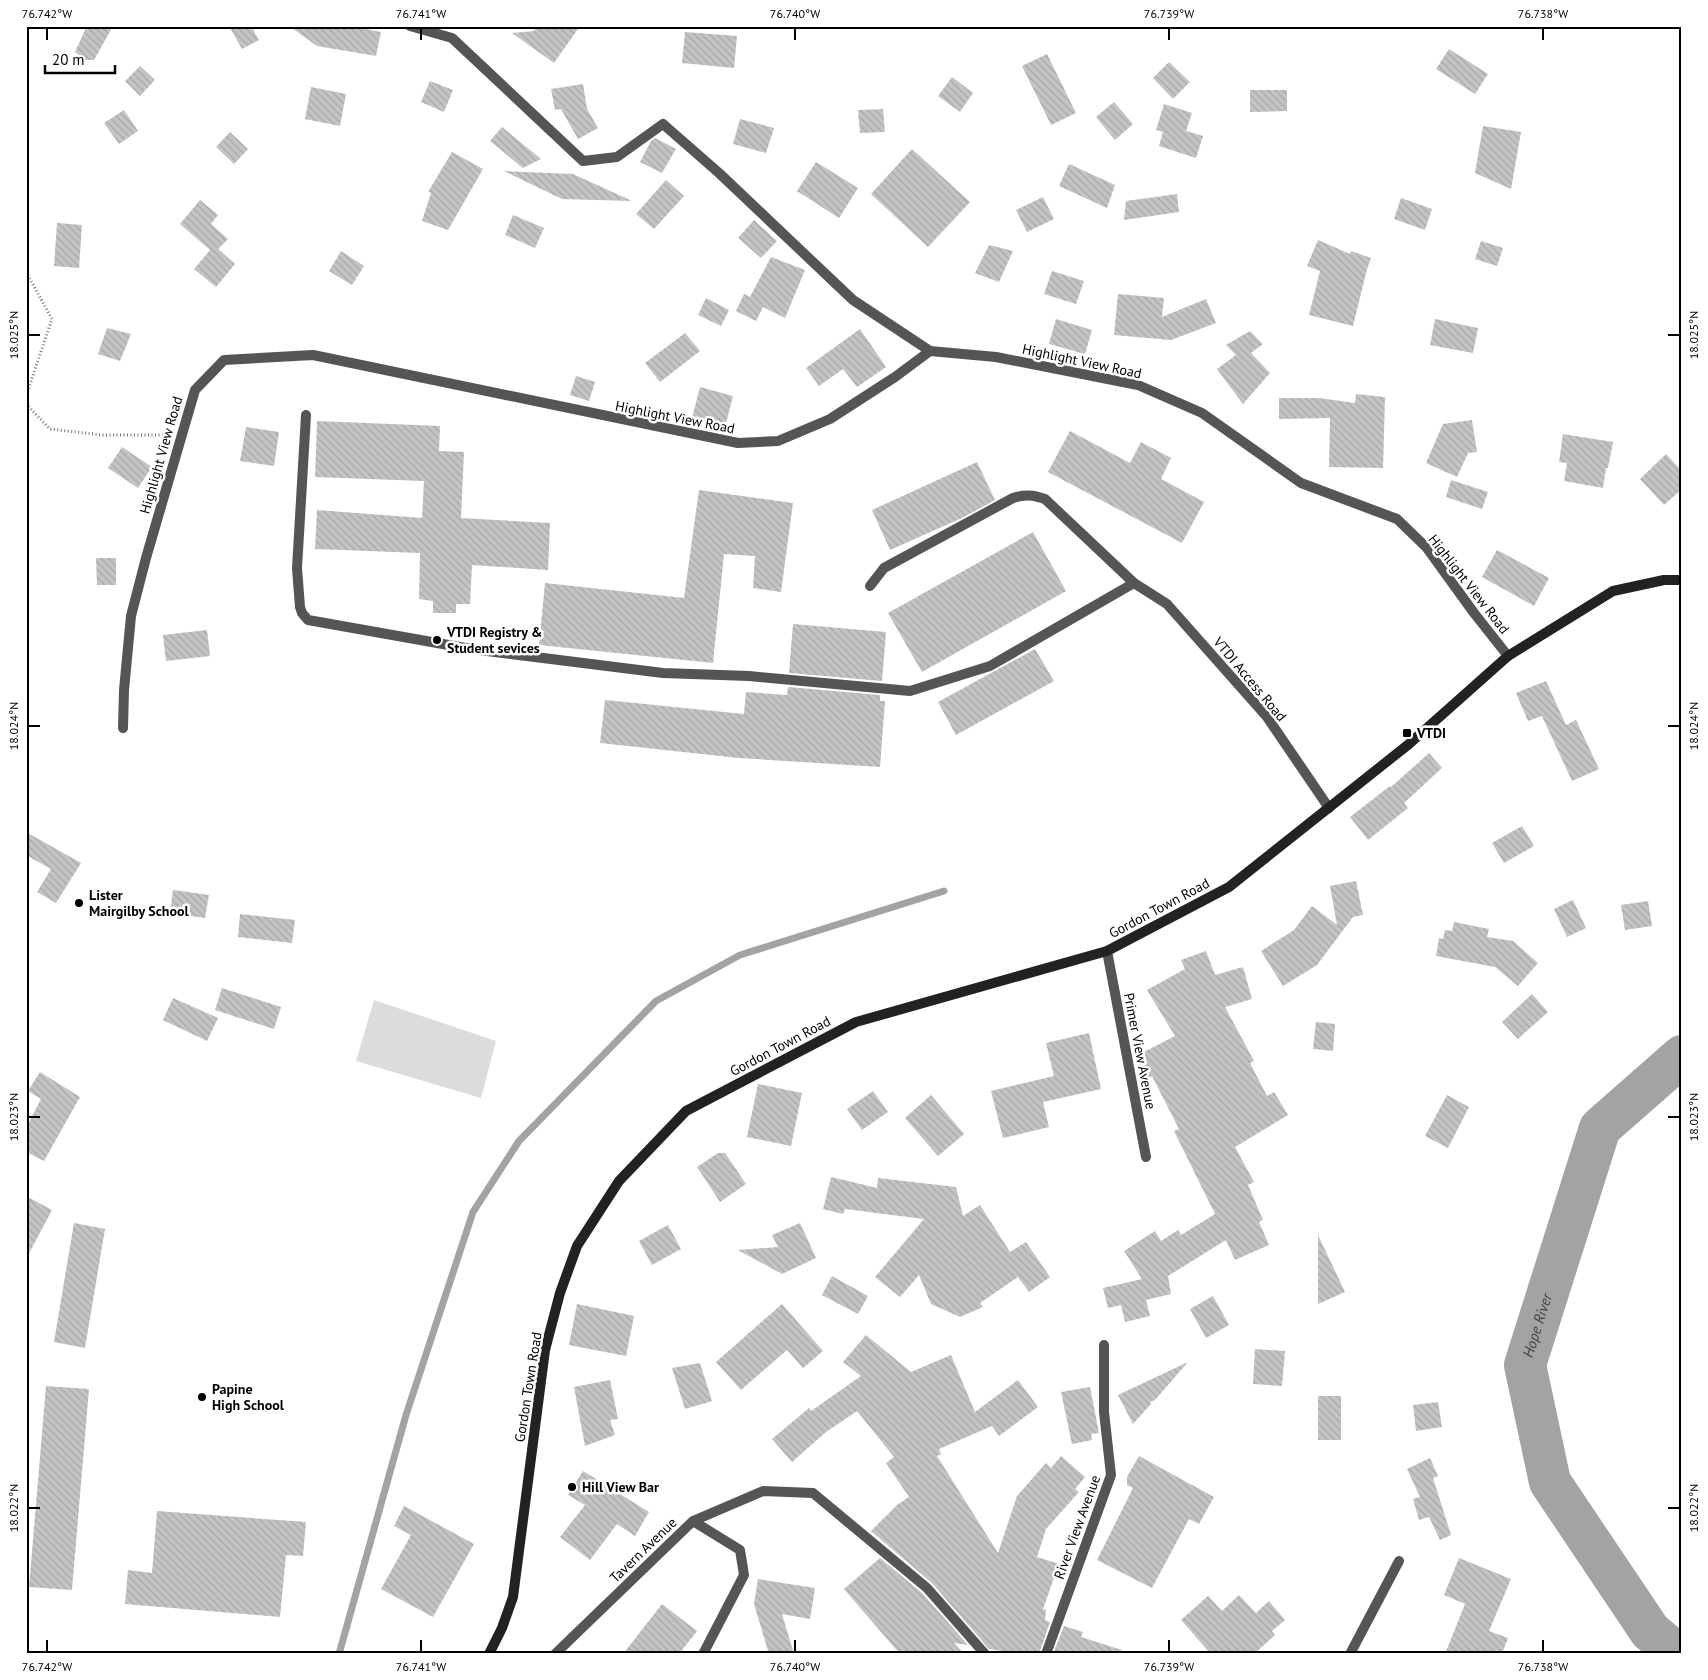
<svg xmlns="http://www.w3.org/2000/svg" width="1708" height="1680" font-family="'PT Sans',sans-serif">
	<defs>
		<pattern id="building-back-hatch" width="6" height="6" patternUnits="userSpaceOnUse" patternTransform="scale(1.25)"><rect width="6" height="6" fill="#c4c4c4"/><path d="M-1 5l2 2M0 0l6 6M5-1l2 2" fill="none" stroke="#a7a7a7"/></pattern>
	</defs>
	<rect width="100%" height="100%" fill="#fff"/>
	<path fill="#dcdcdc" d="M 374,1000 L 496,1041 L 481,1098 L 356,1061 Z"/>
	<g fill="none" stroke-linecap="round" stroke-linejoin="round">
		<path stroke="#a3a3a3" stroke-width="7" d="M 339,1654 L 406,1415 L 473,1212 L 519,1141 L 656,1001 L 740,955 L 944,891"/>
		<path stroke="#a3a3a3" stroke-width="42" id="s1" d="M 1677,1654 L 1650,1631 L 1550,1482 L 1525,1365 L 1600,1128 L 1682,1056"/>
	</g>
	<path fill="url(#building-back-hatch)" d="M 87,26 L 113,26 L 94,60 L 86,60 L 75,52 Z
		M 229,26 L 251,26 L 259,40 L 242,49 Z
		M 289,26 L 350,26 L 381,32 L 376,56 L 317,46 Z
		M 537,26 L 580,26 L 554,63 L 512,33 L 534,31 Z
		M 685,32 L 737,36 L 734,68 L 682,63 Z
		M 1449,49 L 1488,74 L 1475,94 L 1436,69 Z
		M 1047,54 L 1076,113 L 1051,125 L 1022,66 Z
		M 1169,62 L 1190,82 L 1173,99 L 1153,78 Z
		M 140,66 L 155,80 L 140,96 L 125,81 Z
		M 952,77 L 973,93 L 960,112 L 938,96 Z
		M 430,81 L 453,90 L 444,112 L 421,102 Z
		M 583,84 L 587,109 L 598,128 L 578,139 L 561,109 L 555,110 L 551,89 Z
		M 311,87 L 346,94 L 340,126 L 305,119 Z
		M 1250,90 L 1287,90 L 1287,111 L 1250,112 Z
		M 1114,102 L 1133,124 L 1115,140 L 1096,117 Z
		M 1164,104 L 1192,113 L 1186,131 L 1203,136 L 1196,158 L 1159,146 L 1163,132 L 1156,130 Z
		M 883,109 L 885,132 L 860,133 L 858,110 Z
		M 124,110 L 138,131 L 119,144 L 104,123 Z
		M 740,119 L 774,128 L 766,153 L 733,144 Z
		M 1483,126 L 1521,132 L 1511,189 L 1475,173 Z
		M 502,127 L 541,159 L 523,168 L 490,141 Z
		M 230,132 L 248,149 L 234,164 L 216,147 Z
		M 655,138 L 676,149 L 662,173 L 640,162 L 651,141 Z
		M 912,149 L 970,202 L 928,247 L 871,194 Z
		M 452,152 L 483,169 L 448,230 L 422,221 L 431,193 L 428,192 Z
		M 816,162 L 858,188 L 839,218 L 797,191 Z
		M 1069,164 L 1115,185 L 1107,208 L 1059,186 Z
		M 504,171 L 573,174 L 632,201 L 562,199 Z
		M 666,180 L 684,196 L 654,229 L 636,214 Z
		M 1177,194 L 1179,212 L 1124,220 L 1126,201 Z
		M 1043,197 L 1054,219 L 1027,232 L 1016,210 Z
		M 1401,198 L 1432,209 L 1425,230 L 1394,219 Z
		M 200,200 L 218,215 L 211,224 L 228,239 L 218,249 L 235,264 L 216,287 L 194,269 L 210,250 L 180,224 Z
		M 513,215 L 544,228 L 535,248 L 505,235 Z
		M 754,220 L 777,241 L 761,258 L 738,238 Z
		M 57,223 L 82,225 L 79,268 L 54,266 Z
		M 1318,240 L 1350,254 L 1351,251 L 1371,258 L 1367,269 L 1353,326 L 1309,315 L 1320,271 L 1307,266 Z
		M 1481,241 L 1503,248 L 1497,266 L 1475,259 Z
		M 989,245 L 1013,251 L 999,282 L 975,273 Z
		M 341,251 L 364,266 L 352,285 L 329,271 Z
		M 771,257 L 805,270 L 785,318 L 763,307 L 756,321 L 736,311 L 744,294 L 750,297 Z
		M 1052,271 L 1084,281 L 1076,304 L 1044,294 Z
		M 1118,294 L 1164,298 L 1162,317 L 1206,299 L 1216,323 L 1171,340 L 1114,335 Z
		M 706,298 L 729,310 L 721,326 L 698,315 Z
		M 1056,319 L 1092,330 L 1085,354 L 1049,344 Z
		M 1435,319 L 1478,328 L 1473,353 L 1430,345 Z
		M 107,328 L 131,334 L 120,361 L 98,354 Z
		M 860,329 L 886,367 L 857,387 L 843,369 L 819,386 L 806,368 Z
		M 1250,331 L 1263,344 L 1251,353 L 1270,373 L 1243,404 L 1217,369 L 1236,355 L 1226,345 Z
		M 685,333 L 700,351 L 660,382 L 645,363 Z
		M 576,376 L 595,382 L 589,401 L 570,395 Z
		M 700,387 L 733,396 L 725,427 L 692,418 Z
		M 1356,394 L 1385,397 L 1383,468 L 1329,467 L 1330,418 L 1279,419 L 1279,398 L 1319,398 L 1355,403 Z
		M 1472,420 L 1477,452 L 1468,453 L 1457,477 L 1426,463 L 1443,424 Z
		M 317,421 L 440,426 L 439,451 L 464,452 L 461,518 L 550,523 L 548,570 L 472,565 L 470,604 L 456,604 L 456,613 L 433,613 L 433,601 L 419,599 L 420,553 L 315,549 L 317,510 L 422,518 L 424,481 L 315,477 Z
		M 246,427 L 279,432 L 274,466 L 240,461 Z
		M 1070,431 L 1130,463 L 1141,442 L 1171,458 L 1161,479 L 1204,502 L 1182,543 L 1048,472 Z
		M 1563,434 L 1613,442 L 1608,468 L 1606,468 L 1603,488 L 1564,481 L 1567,463 L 1559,462 Z
		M 122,447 L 152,467 L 138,488 L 108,468 Z
		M 1666,454 L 1682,471 L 1682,489 L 1664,505 L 1640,479 Z
		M 977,462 L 995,500 L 964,517 L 890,550 L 872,510 Z
		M 1451,480 L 1488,492 L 1482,509 L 1446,497 Z
		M 699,490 L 793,503 L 781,592 L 753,588 L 755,556 L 724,554 L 713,663 L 539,645 L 545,583 L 684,598 Z
		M 1033,532 L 1066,591 L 922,672 L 888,613 Z
		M 1497,550 L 1549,578 L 1534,606 L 1482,577 Z
		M 96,558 L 116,558 L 116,585 L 97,585 Z
		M 793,624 L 886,632 L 882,681 L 789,673 Z
		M 207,630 L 210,656 L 166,661 L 163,635 Z
		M 1035,649 L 1054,681 L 956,735 L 938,702 Z
		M 1546,681 L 1566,725 L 1576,720 L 1599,769 L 1572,781 L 1542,716 L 1528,721 L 1516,693 Z
		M 788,687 L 880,695 L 880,701 L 885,701 L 880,767 L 739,758 L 600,743 L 605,700 L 744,714 L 746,692 L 787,695 Z
		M 1429,753 L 1442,768 L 1404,803 L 1408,808 L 1368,840 L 1350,817 L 1390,786 L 1391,787 Z
		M 1522,826 L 1534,846 L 1504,863 L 1492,843 Z
		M 26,832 L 81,863 L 56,903 L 37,892 L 51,869 L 26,855 Z
		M 1356,881 L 1363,915 L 1353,917 L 1317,965 L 1283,986 L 1261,951 L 1294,930 L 1312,906 L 1337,925 L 1330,886 Z
		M 173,890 L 209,895 L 205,918 L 170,913 Z
		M 1573,900 L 1586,928 L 1567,937 L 1554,909 Z
		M 1648,901 L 1652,926 L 1625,930 L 1621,905 Z
		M 240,914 L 295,920 L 292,943 L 238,937 Z
		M 1454,922 L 1489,929 L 1487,937 L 1513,941 L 1538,963 L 1518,986 L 1495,967 L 1436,956 L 1439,938 L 1443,939 L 1445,930 L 1452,931 Z
		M 1206,951 L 1215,975 L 1243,967 L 1252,999 L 1225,1007 L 1254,1061 L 1250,1063 L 1267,1096 L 1274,1092 L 1288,1115 L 1235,1147 L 1254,1182 L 1248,1185 L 1263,1220 L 1259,1222 L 1269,1245 L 1235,1260 L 1226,1240 L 1168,1276 L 1171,1294 L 1146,1300 L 1150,1316 L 1125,1322 L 1121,1305 L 1108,1308 L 1103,1288 L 1142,1279 L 1124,1251 L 1155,1231 L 1161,1241 L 1178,1230 L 1181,1235 L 1215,1214 L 1174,1131 L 1179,1129 L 1152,1076 L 1145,1080 L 1134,1057 L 1175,1036 L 1147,990 L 1185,969 L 1181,960 Z
		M 222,988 L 281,1007 L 274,1029 L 215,1010 Z
		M 1532,994 L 1548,1012 L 1518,1039 L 1502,1022 Z
		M 173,998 L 218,1018 L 207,1041 L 163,1020 Z
		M 1316,1022 L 1335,1024 L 1333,1051 L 1313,1049 Z
		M 1089,1033 L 1101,1089 L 1043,1102 L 1049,1127 L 1003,1138 L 991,1091 L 1054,1076 L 1046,1043 Z
		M 40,1072 L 80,1097 L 44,1161 L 26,1152 L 26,1128 L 41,1099 L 28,1091 Z
		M 758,1084 L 802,1093 L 791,1146 L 747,1137 Z
		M 873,1091 L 888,1112 L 862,1130 L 847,1109 Z
		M 931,1095 L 964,1134 L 938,1156 L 905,1118 Z
		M 1447,1095 L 1469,1107 L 1448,1148 L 1425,1136 Z
		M 718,1153 L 725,1153 L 746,1184 L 720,1202 L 697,1167 Z
		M 831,1177 L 877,1188 L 878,1178 L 956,1187 L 963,1216 L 980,1205 L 1010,1252 L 1026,1242 L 1050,1277 L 1029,1292 L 1018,1277 L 980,1303 L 983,1307 L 960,1317 L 931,1304 L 919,1275 L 900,1297 L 875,1277 L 924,1219 L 845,1209 L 843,1214 L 823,1209 Z
		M 26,1196 L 52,1210 L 26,1259 Z
		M 74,1223 L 105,1229 L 85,1348 L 54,1342 Z
		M 800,1223 L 816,1258 L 782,1274 L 738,1250 L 778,1247 L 772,1235 Z
		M 668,1225 L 681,1249 L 652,1265 L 639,1241 Z
		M 1318,1235 L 1345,1292 L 1318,1304 Z
		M 832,1276 L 868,1296 L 858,1314 L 822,1295 Z
		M 1213,1296 L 1229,1325 L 1206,1338 L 1190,1309 Z
		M 577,1304 L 634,1316 L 626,1356 L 569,1345 Z
		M 782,1304 L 823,1351 L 803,1368 L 787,1350 L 741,1390 L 716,1362 Z
		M 866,1335 L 911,1372 L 951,1355 L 975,1412 L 1018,1380 L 1038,1407 L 999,1436 L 992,1426 L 939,1449 L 941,1454 L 937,1456 L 998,1553 L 1017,1496 L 1046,1463 L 1051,1468 L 1061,1456 L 1085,1477 L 1075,1489 L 1079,1492 L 1046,1529 L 1037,1557 L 1059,1564 L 1043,1609 L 1046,1610 L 1045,1620 L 1050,1622 L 1039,1654 L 1020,1654 L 989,1649 L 932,1583 L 871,1531 L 897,1505 L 909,1497 L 886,1463 L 894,1457 L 857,1411 L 826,1432 L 792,1462 L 772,1439 L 809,1408 L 811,1411 L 861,1376 L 843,1362 Z
		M 1255,1349 L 1285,1351 L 1282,1386 L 1253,1384 Z
		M 1188,1362 L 1155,1400 L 1150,1402 L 1151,1404 L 1133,1424 L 1118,1395 Z
		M 700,1363 L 712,1401 L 685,1409 L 672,1368 Z
		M 610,1380 L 618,1419 L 610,1420 L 615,1435 L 585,1446 L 574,1387 Z
		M 46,1386 L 89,1389 L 72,1590 L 29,1587 Z
		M 1090,1387 L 1099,1433 L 1091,1434 L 1092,1440 L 1072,1444 L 1061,1392 Z
		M 1318,1396 L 1341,1396 L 1341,1440 L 1318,1440 Z
		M 1438,1402 L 1442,1427 L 1416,1431 L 1413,1405 Z
		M 1139,1456 L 1214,1497 L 1199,1524 L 1189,1519 L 1152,1588 L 1097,1560 L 1133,1488 L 1127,1485 L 1127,1477 Z
		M 1430,1458 L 1438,1476 L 1433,1478 L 1451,1535 L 1440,1540 L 1429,1517 L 1419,1520 L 1413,1499 L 1420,1497 L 1407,1469 Z
		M 583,1471 L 649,1512 L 635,1536 L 617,1524 L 590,1560 L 560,1537 L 585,1505 L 568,1495 Z
		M 404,1506 L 474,1544 L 433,1617 L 381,1589 L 411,1535 L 394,1526 Z
		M 157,1511 L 306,1522 L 303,1556 L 286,1555 L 280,1617 L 125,1604 L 128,1570 L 152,1573 Z
		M 880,1558 L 922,1593 L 968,1645 L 954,1643 L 964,1654 L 900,1654 L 844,1589 Z
		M 1459,1558 L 1511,1579 L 1489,1631 L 1508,1638 L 1502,1654 L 1445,1654 L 1465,1604 L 1444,1595 Z
		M 758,1579 L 815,1588 L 810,1619 L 782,1614 L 794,1654 L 769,1654 L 754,1604 Z
		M 1239,1595 L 1256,1613 L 1269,1601 L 1285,1620 L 1272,1631 L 1275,1635 L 1254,1654 L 1211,1654 L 1181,1620 L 1208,1596 L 1222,1611 Z
		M 662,1604 L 697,1631 L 679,1654 L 623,1654 Z
		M 1064,1626 L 1083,1632 L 1081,1637 L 1122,1650 L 1122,1654 L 1053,1654 Z"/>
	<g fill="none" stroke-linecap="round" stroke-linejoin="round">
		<path stroke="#777" stroke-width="3" stroke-dasharray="1 2.5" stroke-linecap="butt" d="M 26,272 L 52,319 L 26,396
			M 26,404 L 50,429 L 102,435 L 166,435"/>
		<path stroke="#555" stroke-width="10" d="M 306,415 L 297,568 L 300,607 L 302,613 L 308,620 L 471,649 L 663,673 L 749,676 L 910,691 L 990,666 L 1134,583
			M 870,586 L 884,568 L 1013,498 C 1025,494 1033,495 1045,499 L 1134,583 L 1167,604 L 1267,717 L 1329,808"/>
		<path stroke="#555" stroke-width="10" d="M 410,26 L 452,38 L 583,161 L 617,157 L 663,124 L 719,173 L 853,300 L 930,351
			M 123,728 L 124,690 L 131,616 L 146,558 L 195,390 L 224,360 L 313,355 L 738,443 L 778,441 L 830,419 L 895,377 L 930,351 L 996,357 L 1138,385 L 1202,413 L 1301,483 L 1397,519 L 1427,548 L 1474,613 L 1508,656
			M 1107,951 L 1146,1157
			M 693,1521 L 763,1491 L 813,1493 L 927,1588 L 985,1654
			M 555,1654 L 693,1521 L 740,1550 L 744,1575 L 703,1654
			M 1046,1654 L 1111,1475 L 1104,1412 L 1104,1345
			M 1350,1654 L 1399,1561"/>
		<path stroke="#222" stroke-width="10" d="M 489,1654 L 502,1628 L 513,1597 L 545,1350 L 560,1293 L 577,1246 L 619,1181 L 686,1111 L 856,1022 L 1107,951 L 1229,887 L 1409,744 L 1508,656 L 1613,591 L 1664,580 L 1682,580"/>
	</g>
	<path fill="none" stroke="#000" stroke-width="2" d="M 47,28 L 47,40M 421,28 L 421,40M 795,28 L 795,40M 1169,28 L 1169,40M 1543,28 L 1543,40M 28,335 L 40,335M 1668,335 L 1680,335M 28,726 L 40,726M 1668,726 L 1680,726M 28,1117 L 40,1117M 1668,1117 L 1680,1117M 28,1508 L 40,1508M 1668,1508 L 1680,1508M 47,1640 L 47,1652M 421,1640 L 421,1652M 795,1640 L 795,1652M 1169,1640 L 1169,1652M 1543,1640 L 1543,1652"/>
	<g fill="#000" stroke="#fff" stroke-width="2">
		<circle cx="437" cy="640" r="5"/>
		<rect x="1402" y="728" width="10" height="10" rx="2.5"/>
		<circle cx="79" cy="903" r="5"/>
		<circle cx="202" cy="1397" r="5"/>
		<circle cx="572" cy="1487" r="5"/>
	</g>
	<g text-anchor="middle" stroke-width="5" stroke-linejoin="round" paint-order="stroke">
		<g font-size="14" fill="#000" stroke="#fff">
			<text transform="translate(1082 361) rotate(12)" y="5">Highlight View Road</text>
			<text transform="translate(675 417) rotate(11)" y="5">Highlight View Road</text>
			<text transform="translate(161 455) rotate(-74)" y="5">Highlight View Road</text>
			<text transform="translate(1469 584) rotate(52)" y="5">Highlight View Road</text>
			<text transform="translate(1250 679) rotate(50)" y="5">VTDI Access Road</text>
			<text transform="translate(1159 908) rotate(-28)" y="5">Gordon Town Road</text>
			<text transform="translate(780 1046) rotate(-28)" y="5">Gordon Town Road</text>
			<text transform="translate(1140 1051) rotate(79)" y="5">Primer View Avenue</text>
			<text transform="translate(528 1387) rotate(-81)" y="5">Gordon Town Road</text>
			<text transform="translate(1077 1527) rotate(-70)" y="5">River View Avenue</text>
			<text transform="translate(643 1550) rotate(-44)" y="5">Tavern Avenue</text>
		</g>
		<g font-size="14" font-weight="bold" fill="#000" stroke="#fff" text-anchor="start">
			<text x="447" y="637">VTDI Registry &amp;<tspan x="447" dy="16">Student sevices</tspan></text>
			<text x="1417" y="738">VTDI</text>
			<text x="89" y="900">Lister<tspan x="89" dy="16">Mairgilby School</tspan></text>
			<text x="212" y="1394">Papine<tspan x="212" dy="16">High School</tspan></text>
			<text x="582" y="1492">Hill View Bar</text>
		</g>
		<g font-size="15" font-style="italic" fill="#444" stroke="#fff">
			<text dy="5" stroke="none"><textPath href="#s1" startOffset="376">Hope River</textPath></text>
		</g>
	</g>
	<rect width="1708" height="1680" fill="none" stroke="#ffffff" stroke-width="55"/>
	<path d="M45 65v8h70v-8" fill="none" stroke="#000000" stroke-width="2.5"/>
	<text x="52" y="65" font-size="15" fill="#000000" stroke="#ffffff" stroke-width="4" paint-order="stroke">20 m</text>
	<rect x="28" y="28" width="1652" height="1624" fill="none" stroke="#000" stroke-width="2"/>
	<g font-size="12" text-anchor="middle" fill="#000">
		<text x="47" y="18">76.742°W</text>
		<text x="421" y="18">76.741°W</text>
		<text x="795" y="18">76.740°W</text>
		<text x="1169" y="18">76.739°W</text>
		<text x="1543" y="18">76.738°W</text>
		<text transform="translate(14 335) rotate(-90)" y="4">18.025°N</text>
		<text transform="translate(1694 335) rotate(-90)" y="4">18.025°N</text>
		<text transform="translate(14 726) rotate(-90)" y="4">18.024°N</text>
		<text transform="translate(1694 726) rotate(-90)" y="4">18.024°N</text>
		<text transform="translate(14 1117) rotate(-90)" y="4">18.023°N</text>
		<text transform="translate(1694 1117) rotate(-90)" y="4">18.023°N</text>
		<text transform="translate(14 1508) rotate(-90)" y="4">18.022°N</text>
		<text transform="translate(1694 1508) rotate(-90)" y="4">18.022°N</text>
		<text x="47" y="1671">76.742°W</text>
		<text x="421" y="1671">76.741°W</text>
		<text x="795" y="1671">76.740°W</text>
		<text x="1169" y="1671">76.739°W</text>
		<text x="1543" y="1671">76.738°W</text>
	</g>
</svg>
